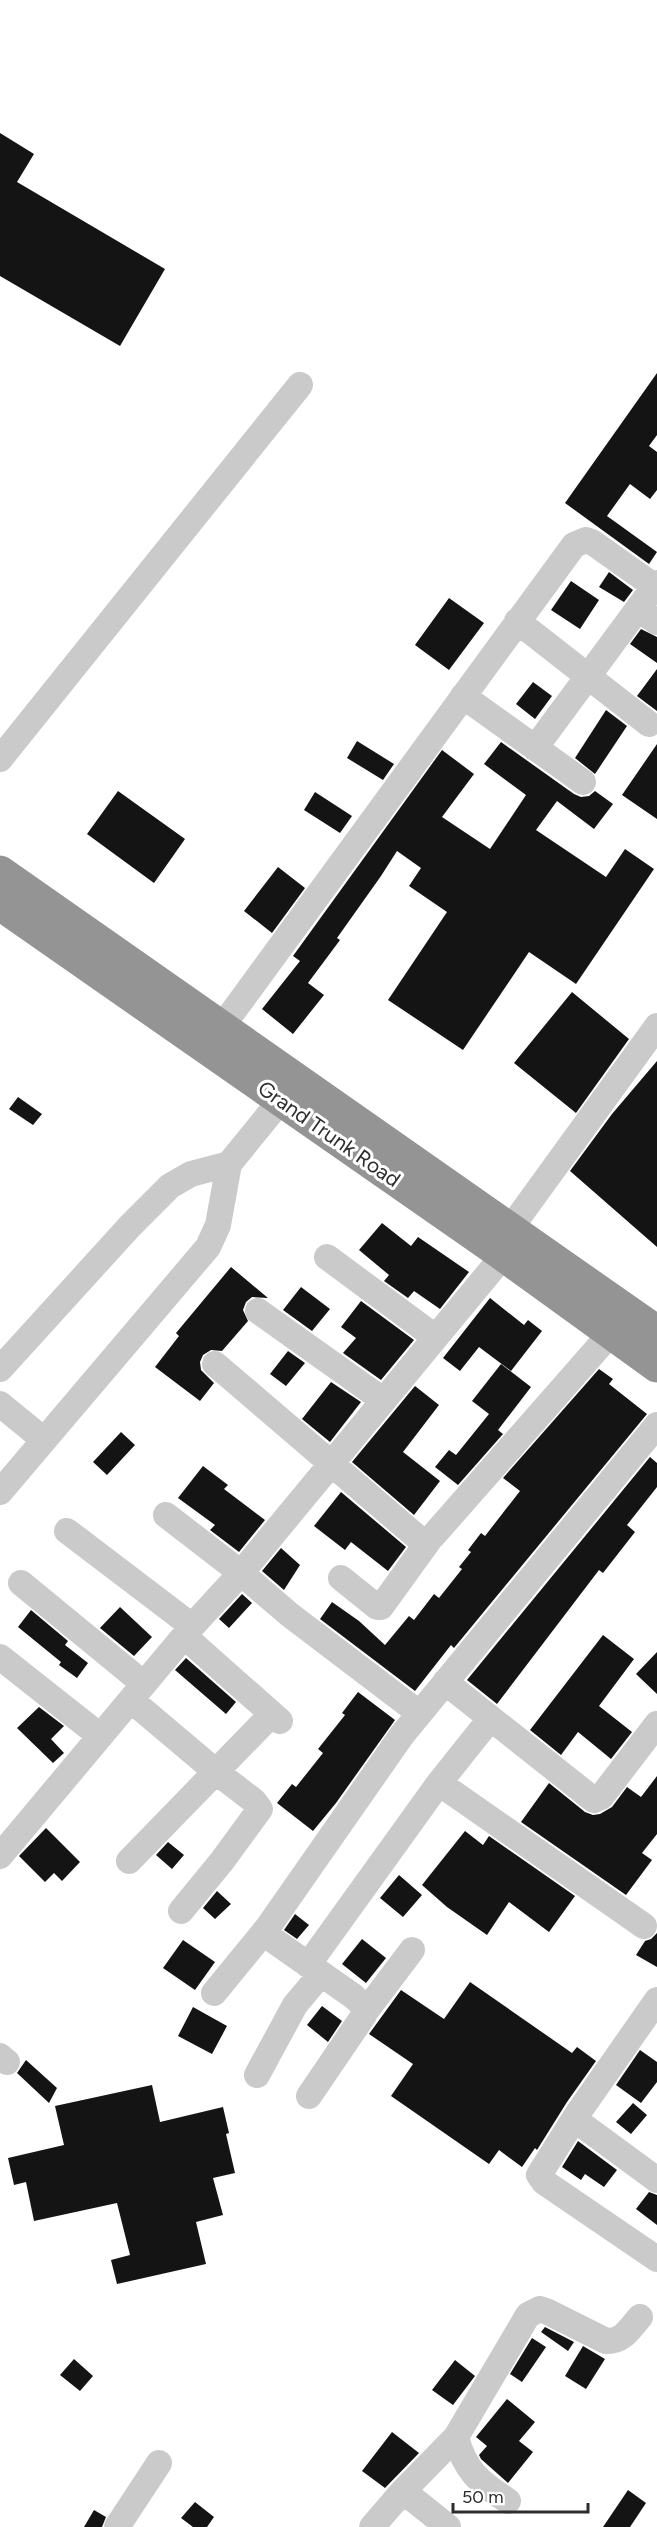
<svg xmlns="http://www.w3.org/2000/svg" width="657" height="2527" font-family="Figtree,sans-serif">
	<rect width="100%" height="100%" fill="#fff"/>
	<path fill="#141414" d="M 0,133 L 34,154 L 17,182 L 165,269 L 120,346 L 0,276 Z
		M 657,373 L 657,435 L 649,446 L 657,452 L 657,490 L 650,499 L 630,484 L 607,516 L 657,552 L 649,564 L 565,503 Z
		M 609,572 L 633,590 L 624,602 L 599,587 Z
		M 571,581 L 599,600 L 580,629 L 551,610 Z
		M 449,598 L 484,623 L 449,670 L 415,645 Z
		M 641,629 L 657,637 L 657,663 L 630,644 Z
		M 657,669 L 657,711 L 637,696 Z
		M 533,682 L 552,696 L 535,719 L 516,704 Z
		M 606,710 L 627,726 L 595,774 L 575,758 Z
		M 357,741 L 394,764 L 383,780 L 347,758 Z
		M 501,742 L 574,794 L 581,797 L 589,796 L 595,791 L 613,804 L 594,829 L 557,801 L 536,830 L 606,877 L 625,849 L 654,869 L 576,984 L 529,952 L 463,1050 L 388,1000 L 447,912 L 409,886 L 421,868 L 397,851 L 381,876 L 337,938 L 340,940 L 308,983 L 324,995 L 293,1034 L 262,1009 L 300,961 L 293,956 L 442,750 L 474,774 L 442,817 L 490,849 L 526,795 L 484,764 Z
		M 657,744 L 657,819 L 622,795 Z
		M 118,791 L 185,839 L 154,883 L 87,834 Z
		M 315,792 L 352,816 L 340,833 L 304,810 Z
		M 278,867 L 305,888 L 272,933 L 244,911 Z
		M 572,992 L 629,1039 L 576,1113 L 514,1063 Z
		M 657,1061 L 657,1247 L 570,1171 L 612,1114 Z
		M 18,1097 L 42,1114 L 33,1125 L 9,1109 Z
		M 382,1223 L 411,1246 L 418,1237 L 469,1272 L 440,1309 L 414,1291 L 408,1298 L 384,1281 L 389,1275 L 359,1250 Z
		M 231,1267 L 268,1298 L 252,1297 L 246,1302 L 243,1310 L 248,1321 L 222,1351 L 211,1350 L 203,1355 L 200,1362 L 201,1370 L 214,1383 L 200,1401 L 155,1367 L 179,1336 L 176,1333 Z
		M 301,1287 L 330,1309 L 312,1331 L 283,1310 Z
		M 490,1298 L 524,1325 L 528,1320 L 542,1331 L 511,1371 L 479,1347 L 460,1371 L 443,1358 Z
		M 361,1301 L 414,1340 L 381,1380 L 343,1353 L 356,1338 L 341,1327 Z
		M 288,1351 L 305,1363 L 286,1386 L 270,1374 Z
		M 501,1364 L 531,1387 L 498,1430 L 503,1434 L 458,1485 L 435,1467 L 449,1450 L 456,1455 L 489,1414 L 472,1401 Z
		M 599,1369 L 613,1379 L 609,1384 L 647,1414 L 454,1648 L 451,1645 L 415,1691 L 320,1619 L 332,1602 L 359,1621 L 385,1645 L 409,1616 L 414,1620 L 434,1594 L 439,1598 L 462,1569 L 459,1567 L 471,1552 L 468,1550 L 481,1533 L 485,1536 L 520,1491 L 503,1478 Z
		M 331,1382 L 361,1402 L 330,1442 L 302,1419 Z
		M 415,1386 L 439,1405 L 403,1452 L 440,1481 L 414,1515 L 352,1462 Z
		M 121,1432 L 135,1445 L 107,1475 L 93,1462 Z
		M 650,1457 L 657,1463 L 657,1487 L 627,1525 L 635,1532 L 603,1573 L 599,1570 L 497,1704 L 467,1680 Z
		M 203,1466 L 228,1485 L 224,1489 L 265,1520 L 239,1552 L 210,1530 L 215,1525 L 178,1498 Z
		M 341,1492 L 406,1547 L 388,1571 L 351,1542 L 345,1550 L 314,1526 Z
		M 281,1548 L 300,1565 L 284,1590 L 262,1571 Z
		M 242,1594 L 252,1603 L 229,1628 L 219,1619 Z
		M 120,1607 L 152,1637 L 134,1656 L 100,1628 Z
		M 31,1610 L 68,1641 L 65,1645 L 88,1663 L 77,1678 L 59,1665 L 61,1662 L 18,1627 Z
		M 603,1635 L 634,1659 L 599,1706 L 632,1732 L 611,1759 L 578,1732 L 561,1755 L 530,1730 Z
		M 657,1652 L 657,1694 L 636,1674 Z
		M 186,1658 L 236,1702 L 226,1714 L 175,1670 Z
		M 358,1692 L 395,1720 L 336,1803 L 313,1831 L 277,1803 L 292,1784 L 296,1787 L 323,1753 L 318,1749 L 345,1715 L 342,1713 Z
		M 39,1707 L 64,1726 L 51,1739 L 64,1753 L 53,1763 L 17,1728 Z
		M 657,1776 L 657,1834 L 642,1853 L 652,1860 L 626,1895 L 521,1822 L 549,1783 L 585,1812 L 593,1815 L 600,1814 L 612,1807 L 627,1787 L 641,1797 Z
		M 46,1828 L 80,1862 L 62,1881 L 54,1873 L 45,1882 L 19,1856 Z
		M 465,1831 L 483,1845 L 489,1836 L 575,1896 L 549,1932 L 509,1902 L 487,1935 L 447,1907 L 422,1885 Z
		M 168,1842 L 184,1855 L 172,1869 L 156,1855 Z
		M 399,1875 L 422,1895 L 403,1917 L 380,1898 Z
		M 217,1891 L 231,1904 L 215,1919 L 203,1908 Z
		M 295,1914 L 309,1925 L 297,1939 L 284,1930 Z
		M 657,1933 L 657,1967 L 636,1955 L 645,1941 L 651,1939 Z
		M 362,1939 L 386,1958 L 366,1983 L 342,1964 Z
		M 183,1940 L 215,1962 L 195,1990 L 163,1968 Z
		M 470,1982 L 572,2053 L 577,2047 L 596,2061 L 567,2102 L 537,2150 L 535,2148 L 522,2167 L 499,2150 L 489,2164 L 391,2096 L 413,2064 L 369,2034 L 401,1990 L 444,2019 Z
		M 322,2006 L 342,2021 L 328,2042 L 307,2025 Z
		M 193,2007 L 227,2026 L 212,2054 L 178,2036 Z
		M 640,2050 L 657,2062 L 657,2082 L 641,2103 L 616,2085 Z
		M 26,2060 L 57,2088 L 49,2103 L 17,2073 Z
		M 152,2085 L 160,2122 L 223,2107 L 229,2133 L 226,2134 L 235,2173 L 213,2178 L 223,2215 L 196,2222 L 206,2264 L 117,2284 L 111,2260 L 130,2255 L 117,2203 L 34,2221 L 26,2182 L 14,2185 L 8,2158 L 64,2145 L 55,2106 Z
		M 633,2103 L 647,2115 L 631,2134 L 616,2122 Z
		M 578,2141 L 617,2170 L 604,2187 L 585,2174 L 581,2180 L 562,2167 Z
		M 649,2192 L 657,2195 L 657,2225 L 636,2209 Z
		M 545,2327 L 574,2342 L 568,2351 L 541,2332 Z
		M 532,2338 L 546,2347 L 522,2382 L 510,2374 Z
		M 583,2346 L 605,2359 L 586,2389 L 565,2376 Z
		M 74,2359 L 93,2376 L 80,2391 L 60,2375 Z
		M 455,2360 L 475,2376 L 453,2405 L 432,2390 Z
		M 507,2399 L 535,2422 L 519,2441 L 533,2452 L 508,2483 L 481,2459 L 479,2455 L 487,2446 L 476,2437 Z
		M 392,2432 L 419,2453 L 385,2488 L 362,2471 Z
		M 628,2490 L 646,2503 L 630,2527 L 603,2527 Z
		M 195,2502 L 214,2517 L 207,2527 L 193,2527 L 181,2518 Z
		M 94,2510 L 106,2517 L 102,2527 L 84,2527 Z"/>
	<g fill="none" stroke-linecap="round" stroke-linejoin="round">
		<path stroke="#cacaca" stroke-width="26" d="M 638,609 L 657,622
			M 517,621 L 649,724
			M 463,696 L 583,782
			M 535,748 L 657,583
			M 0,759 L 300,385
			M 221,1028 L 574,545 L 586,540 L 592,542 L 654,586
			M 510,1229 L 657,1026
			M 327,1257 L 435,1337
			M 258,1311 L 383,1400
			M 215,1364 L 417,1537 L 425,1541 L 433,1536 L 611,1333
			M 0,1369 L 130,1226 L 170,1186 L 191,1174 L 229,1164
			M 0,1404 L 44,1440
			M 0,1492 L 208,1247 L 218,1225 L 229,1164 L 281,1100
			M 166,1515 L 241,1573 L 290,1615 L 419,1713
			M 67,1531 L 192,1626
			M 341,1578 L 377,1607 L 381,1607 L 430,1539
			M 21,1583 L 144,1684
			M 184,1636 L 280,1721
			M 0,1657 L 100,1736
			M 445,1682 L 594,1800 L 601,1797 L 657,1724
			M 131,1700 L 215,1771 L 254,1801 L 260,1809 L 222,1861 L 181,1911
			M 439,1783 L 644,1926
			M 0,1856 L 195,1623 L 241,1573 L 503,1256
			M 129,1861 L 272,1714
			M 263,1933 L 353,1996 L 366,2008 L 364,2015 L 309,2096
			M 308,1965 L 439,1783 L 490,1719
			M 214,1993 L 268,1927 L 402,1735 L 657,1425
			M 657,2000 L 578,2113 L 539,2175 L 544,2182 L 657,2259
			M 366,2011 L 412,1950
			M 0,2056 L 7,2062
			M 257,2075 L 295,2005 L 321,1974
			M 574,2119 L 657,2180
			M 403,2491 L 448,2527
			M 508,2501 C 479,2482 465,2471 456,2437 L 528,2315 L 540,2309 L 546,2311 L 606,2341 C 623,2342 630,2328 640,2317
			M 117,2527 L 159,2463
			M 372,2527 L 403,2491 L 456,2437"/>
		<path stroke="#949494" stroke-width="33" d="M 0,872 L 657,1332
			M 0,904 L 495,1249 L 657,1366"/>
	</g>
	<g text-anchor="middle" stroke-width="6" stroke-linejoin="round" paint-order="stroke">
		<g font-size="21" fill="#2d2d2d" stroke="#fff">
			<text transform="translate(329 1134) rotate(35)" y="7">Grand Trunk Road</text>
		</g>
	</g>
	<path d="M453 2503v9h135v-9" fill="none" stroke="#2d2d2d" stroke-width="3"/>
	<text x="462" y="2503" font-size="18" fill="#2d2d2d" stroke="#ffffff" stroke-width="4.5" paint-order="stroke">50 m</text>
</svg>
